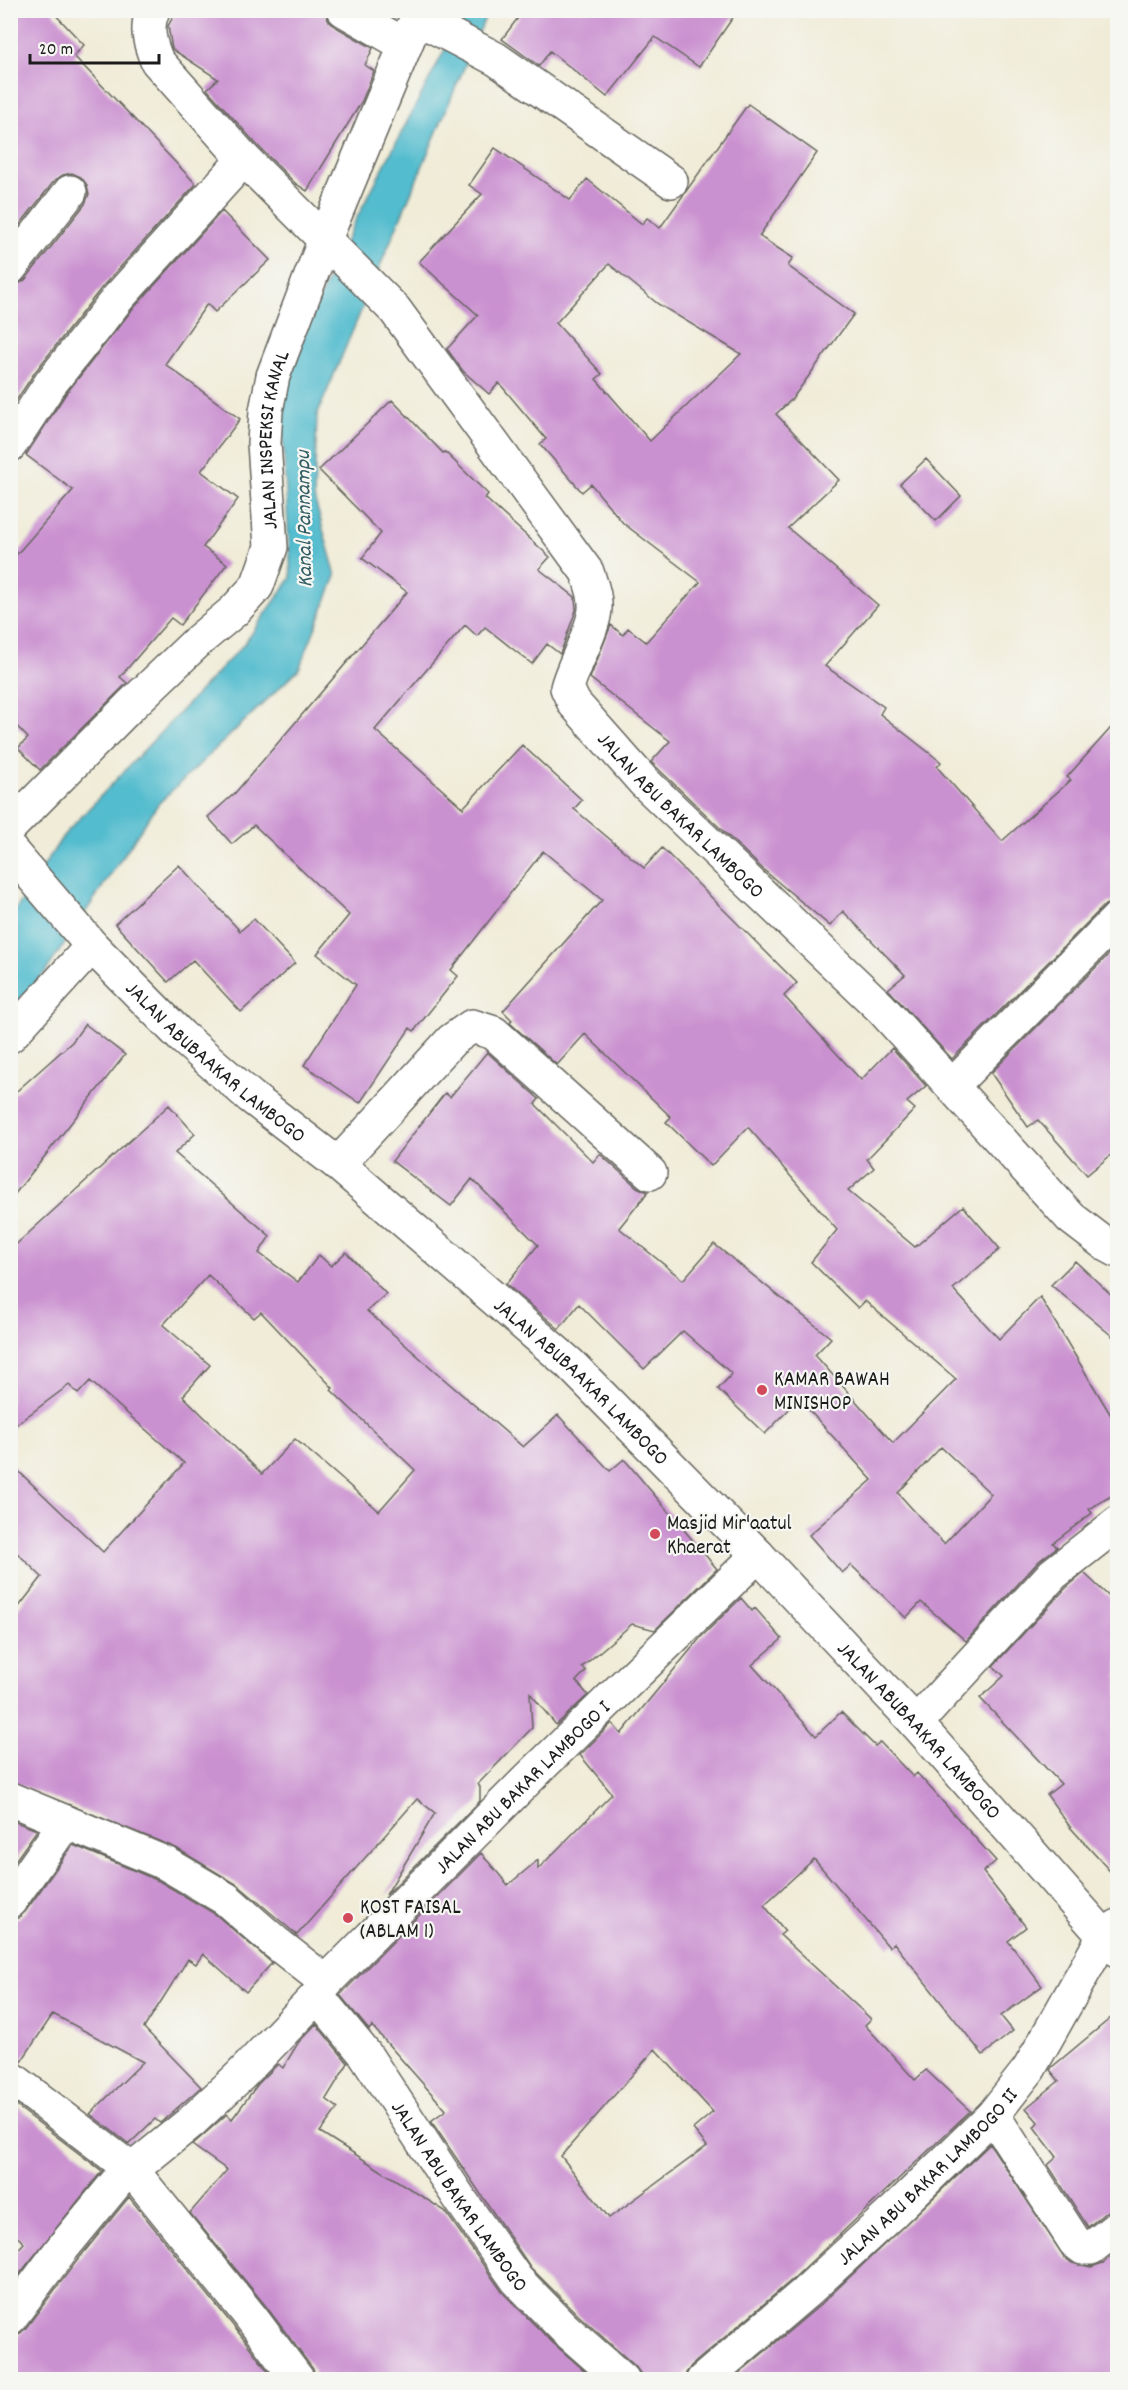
<svg xmlns="http://www.w3.org/2000/svg" width="1128" height="2390" font-family="Dekko,sans-serif">
	<rect width="100%" height="100%" fill="#f6f6f2"/>
	<filter id="ink" filterUnits="userSpaceOnUse"><feTurbulence type="fractalNoise" baseFrequency=".0167" numOctaves="2"/><feDisplacementMap in="SourceGraphic" scale="12" xChannelSelector="R" yChannelSelector="G"/><feConvolveMatrix kernelMatrix="1 2 1 2 8 2 1 2 1" color-interpolation-filters="sRGB"/></filter>
	<filter id="wash" filterUnits="userSpaceOnUse"><feTurbulence type="fractalNoise" baseFrequency=".008" numOctaves="4" result="noise"/><feDisplacementMap in="SourceGraphic" scale="24" xChannelSelector="R" yChannelSelector="G"/><feGaussianBlur stdDeviation="1.35" result="paint"/><feColorMatrix in="noise" values="0 0 0 0 0 0 0 0 0 0 0 0 0 0 0 0 0 1.4 0 .05"/><feComposite in="paint" operator="in"/></filter>
	<g filter="url(#wash)">
		<rect width="100%" height="100%" fill="#f0ecd8"/>
		<path fill="#52bcce" stroke="#376c75" stroke-width="1.5" d="M 465,11 L 488,11 L 317,415 L 314,497 L 336,576 L 299,669 L 158,804 L 46,971 L 11,1010 L 11,917 L 63,836 L 245,643 L 291,578 L 281,406 L 304,332 L 353,225 Z"/>
		<g id="blocks">
			<path fill="#ca91d0" fill-rule="evenodd" d="M 10,10 L 51,10 L 84,45 L 74,56 L 196,184 L 103,286 L 35,372 L 10,410 L 10,286 L 17,285 L 25,280 L 85,204 L 89,194 L 87,185 L 81,177 L 72,173 L 63,175 L 55,180 L 10,237 Z
				M 177,10 L 325,10 L 328,20 L 334,26 L 373,48 L 365,65 L 374,71 L 362,101 L 307,191 L 296,184 L 258,146 L 207,89 L 218,79 L 172,49 L 168,26 Z
				M 524,10 L 738,10 L 699,67 L 655,37 L 607,97 L 550,51 L 539,66 L 502,39 Z
				M 748,104 L 817,153 L 759,236 L 793,258 L 788,266 L 854,314 L 792,399 L 776,414 L 839,480 L 788,528 L 878,605 L 825,666 L 884,707 L 880,714 L 941,762 L 937,767 L 1002,841 L 1071,780 L 1067,777 L 1118,720 L 1118,900 L 1105,905 L 952,1059 L 888,989 L 905,975 L 843,911 L 830,926 L 765,871 L 651,762 L 670,741 L 590,678 L 611,625 L 623,635 L 628,628 L 646,642 L 700,582 L 623,523 L 591,484 L 582,492 L 540,444 L 546,439 L 499,383 L 489,394 L 463,371 L 447,349 L 478,315 L 419,262 L 482,194 L 469,185 L 495,148 L 570,200 L 587,179 L 642,224 L 647,218 L 660,228 ZM 609,264 L 658,304 L 741,354 L 650,441 L 596,379 L 602,374 L 556,323 Z
				M 222,211 L 270,260 L 215,312 L 207,304 L 165,364 L 240,419 L 201,471 L 238,499 L 203,547 L 227,564 L 180,625 L 171,618 L 120,677 L 127,683 L 40,770 L 18,748 L 28,738 L 10,719 L 10,562 L 73,490 L 26,455 L 65,395 L 132,310 Z
				M 392,400 L 443,453 L 445,452 L 488,494 L 485,498 L 550,557 L 539,569 L 575,597 L 576,610 L 560,654 L 547,644 L 532,664 L 485,627 L 477,636 L 465,625 L 375,730 L 463,808 L 522,745 L 582,800 L 574,809 L 644,868 L 662,848 L 797,983 L 784,996 L 861,1080 L 892,1048 L 926,1086 L 907,1102 L 915,1109 L 867,1159 L 874,1168 L 848,1191 L 915,1247 L 963,1206 L 1000,1249 L 953,1289 L 999,1339 L 1040,1297 L 1118,1427 L 1118,1492 L 1089,1509 L 1092,1513 L 1053,1543 L 1057,1547 L 1039,1561 L 966,1641 L 921,1602 L 906,1618 L 851,1565 L 842,1573 L 809,1535 L 872,1480 L 799,1399 L 765,1434 L 718,1389 L 732,1374 L 683,1331 L 644,1369 L 579,1304 L 559,1329 L 506,1284 L 538,1245 L 472,1179 L 451,1206 L 392,1161 L 445,1093 L 450,1097 L 487,1052 L 539,1099 L 535,1104 L 593,1162 L 600,1154 L 637,1187 L 648,1192 L 619,1228 L 683,1280 L 714,1244 L 831,1338 L 815,1355 L 893,1443 L 956,1379 L 865,1301 L 858,1308 L 811,1262 L 837,1230 L 748,1127 L 711,1166 L 666,1122 L 671,1117 L 585,1034 L 557,1065 L 510,1023 L 512,1020 L 503,1011 L 602,900 L 543,851 L 451,970 L 458,976 L 414,1031 L 410,1028 L 360,1103 L 304,1065 L 356,985 L 317,954 L 349,915 L 254,825 L 232,844 L 208,817 L 235,793 L 407,592 L 362,558 L 381,533 L 319,470 ZM 941,1447 L 991,1494 L 944,1544 L 898,1493 Z
				M 926,459 L 961,496 L 936,521 L 900,484 Z
				M 179,865 L 240,931 L 254,919 L 295,963 L 241,1012 L 193,960 L 168,982 L 115,924 Z
				M 1118,945 L 1118,1149 L 1087,1175 L 1038,1120 L 1028,1127 L 991,1073 Z
				M 85,1024 L 125,1055 L 10,1200 L 10,1097 L 72,1042 Z
				M 169,1105 L 195,1134 L 175,1153 L 270,1236 L 259,1253 L 298,1282 L 319,1255 L 331,1266 L 346,1252 L 386,1294 L 367,1311 L 445,1380 L 523,1447 L 558,1415 L 610,1471 L 624,1459 L 717,1569 L 655,1630 L 632,1624 L 582,1667 L 586,1671 L 576,1681 L 588,1695 L 556,1725 L 530,1693 L 532,1728 L 478,1784 L 480,1787 L 480,1801 L 386,1895 L 435,1813 L 417,1799 L 297,1935 L 238,1885 L 176,1848 L 10,1781 L 10,1618 L 42,1577 L 10,1546 L 10,1463 L 103,1552 L 184,1463 L 90,1381 L 78,1394 L 69,1385 L 10,1429 L 10,1250 ZM 208,1275 L 254,1318 L 261,1312 L 333,1388 L 331,1390 L 415,1470 L 379,1511 L 295,1439 L 262,1474 L 183,1396 L 210,1365 L 163,1325 Z
				M 1075,1261 L 1118,1301 L 1118,1341 L 1051,1285 Z
				M 1084,1573 L 1118,1605 L 1118,1880 L 1070,1827 L 1047,1795 L 1061,1784 L 980,1698 L 1004,1676 L 993,1666 L 1066,1588 Z
				M 741,1598 L 752,1611 L 755,1608 L 782,1639 L 752,1665 L 816,1736 L 841,1712 L 875,1746 L 880,1742 L 913,1777 L 917,1773 L 996,1861 L 983,1872 L 1026,1927 L 1008,1941 L 1042,1986 L 1001,2016 L 1013,2031 L 983,2055 L 894,1943 L 889,1947 L 814,1859 L 764,1905 L 785,1931 L 780,1935 L 871,2019 L 865,2025 L 915,2080 L 926,2070 L 970,2111 L 793,2279 L 691,2366 L 686,2373 L 685,2379 L 641,2379 L 640,2373 L 635,2366 L 578,2315 L 531,2268 L 431,2121 L 446,2110 L 372,2026 L 369,2030 L 340,1995 L 481,1853 L 508,1885 L 538,1860 L 538,1869 L 612,1794 L 580,1755 L 612,1723 L 621,1734 L 701,1637 ZM 655,2049 L 713,2112 L 693,2129 L 707,2146 L 609,2218 L 561,2156 Z
				M 10,1820 L 37,1830 L 10,1868 Z
				M 73,1845 L 159,1881 L 215,1914 L 272,1963 L 246,1992 L 203,1954 L 196,1964 L 188,1959 L 144,2028 L 201,2087 L 160,2123 L 155,2119 L 129,2144 L 90,2114 L 143,2062 L 53,2014 L 21,2062 L 10,2059 L 10,1919 L 18,1918 L 25,1912 Z
				M 1118,2012 L 1118,2209 L 1106,2212 L 1088,2227 L 1048,2165 L 1057,2157 L 1034,2127 L 1038,2122 L 1026,2108 L 1059,2081 L 1050,2070 L 1052,2067 Z
				M 316,2024 L 348,2063 L 326,2099 L 338,2108 L 320,2132 L 445,2211 L 503,2293 L 553,2343 L 594,2379 L 316,2379 L 313,2369 L 265,2305 L 190,2213 L 227,2170 L 192,2145 L 227,2114 L 232,2119 L 258,2084 L 278,2064 L 283,2068 L 298,2043 Z
				M 10,2101 L 102,2171 L 10,2286 L 10,2258 L 24,2243 L 10,2230 Z
				M 990,2144 L 1064,2257 L 1072,2263 L 1091,2267 L 1103,2263 L 1118,2251 L 1118,2379 L 732,2379 L 818,2307 Z
				M 129,2197 L 235,2328 L 274,2379 L 10,2379 L 10,2336 L 18,2335 L 25,2329 L 76,2262 Z"/>
		</g>
	</g>
	<g filter="url(#ink)">
		<use href="#blocks" fill-opacity="0" stroke="#66655e" stroke-width="1.5"/>
		<g fill="none" stroke-linecap="round" stroke-linejoin="round">
			<g stroke="#66655e" stroke-width="36">
				<g id="minor">
					<path id="s1" d="M 153,10 C 145,28 150,44 157,61 L 244,159 L 395,310 L 587,572 C 590,582 595,592 595,604 C 597,625 573,664 567,688 L 574,703 L 644,782 L 881,1008 L 1071,1218 L 1105,1244 L 1118,1251"/>
					<path d="M 344,10 L 405,45"/>
					<path d="M 417,18 L 496,59 L 671,181"/>
					<path d="M 10,268 L 70,192"/>
					<path d="M 10,445 L 50,384 L 118,298 L 244,159"/>
					<path id="s2" d="M 10,827 L 129,707 L 198,641 L 234,611 L 257,586 L 271,547 L 264,443 L 266,411 L 273,376 L 325,239 L 420,10"/>
					<path d="M 10,1036 L 92,946"/>
					<path d="M 952,1086 L 1118,918"/>
					<path d="M 338,1164 L 452,1040 L 472,1026 L 494,1033 L 650,1173"/>
					<path d="M 916,1723 L 1053,1574 L 1118,1523"/>
					<path d="M 10,1799 L 167,1864 L 226,1899 L 275,1942 L 326,1982"/>
					<path d="M 10,1901 L 66,1822"/>
					<path id="s3" d="M 317,1996 L 365,2054 L 460,2199 L 517,2280 L 565,2329 L 623,2380"/>
					<path d="M 10,2077 L 132,2170 L 250,2316 L 298,2380"/>
					<path d="M 993,2115 L 1075,2242 L 1083,2248 L 1091,2248 L 1118,2227"/>
					<path id="s4" d="M 10,2318 L 61,2250 L 117,2182 L 191,2122 L 241,2075 L 317,1996 L 326,1982 L 528,1779 L 758,1555"/>
					<path id="s5" d="M 703,2380 L 805,2293 L 894,2211 L 993,2115 L 1029,2069 L 1104,1936 L 1118,1950"/>
				</g>
			</g>
			<g stroke="#66655e" stroke-width="36">
				<g id="tertiary">
					<path id="s6" d="M 10,850 L 92,946 L 181,1036 L 251,1097 L 338,1164 L 570,1364 L 758,1555 L 916,1723 L 1104,1936 L 1118,1926"/>
				</g>
			</g>
			<use href="#minor" stroke="#fff" stroke-width="33"/>
			<use href="#tertiary" stroke="#fff" stroke-width="33"/>
		</g>
	</g>
	<g fill="#d1495b" stroke="#f6f6f2" stroke-width="2">
		<circle cx="762" cy="1390" r="6"/>
		<circle cx="655" cy="1534" r="6"/>
		<circle cx="348" cy="1918" r="6"/>
	</g>
	<g text-anchor="middle" stroke-width="4.5" stroke-linejoin="round" paint-order="stroke">
		<g font-size="21" fill="#1c1c1c" stroke="#f6f6f2">
			<text dy="7" stroke="none"><textPath href="#s2" startOffset="495">JALAN INSPEKSI KANAL</textPath></text>
			<text dy="7" stroke="none"><textPath href="#s1" startOffset="1016">JALAN ABU BAKAR LAMBOGO</textPath></text>
			<text dy="7" stroke="none"><textPath href="#s6" startOffset="296">JALAN ABUBAAKAR LAMBOGO</textPath></text>
			<text dy="7" stroke="none"><textPath href="#s6" startOffset="782">JALAN ABUBAAKAR LAMBOGO</textPath></text>
			<text dy="7" stroke="none"><textPath href="#s6" startOffset="1268">JALAN ABUBAAKAR LAMBOGO</textPath></text>
			<text dy="7" stroke="none"><textPath href="#s4" startOffset="740">JALAN ABU BAKAR LAMBOGO I</textPath></text>
			<text dy="7" stroke="none"><textPath href="#s5" startOffset="303">JALAN ABU BAKAR LAMBOGO II</textPath></text>
			<text dy="7" stroke="none"><textPath href="#s3" startOffset="246">JALAN ABU BAKAR LAMBOGO</textPath></text>
		</g>
		<g font-size="21" fill="#1c1c1c" stroke="#f6f6f2" text-anchor="start">
			<text x="774" y="1385">KAMAR BAWAH<tspan x="774" dy="24">MINISHOP</tspan></text>
			<text x="667" y="1529">Masjid Mir'aatul<tspan x="667" dy="24">Khaerat</tspan></text>
			<text x="360" y="1913">KOST FAISAL<tspan x="360" dy="24">(ABLAM 1)</tspan></text>
		</g>
		<g font-size="22" font-style="italic" fill="#325c63" stroke="#f6f6f2">
			<text transform="translate(302 519) rotate(-91)" y="8">Kanal Pannampu</text>
		</g>
	</g>
	<rect width="1128" height="2390" fill="none" stroke="#f6f6f2" stroke-width="36"/>
	<path d="M30 54v9h129v-9" fill="none" stroke="#1c1c1c" stroke-width="3"/>
	<text x="39" y="54" font-size="18" fill="#1c1c1c" stroke="#f6f6f2" stroke-width="4.5" paint-order="stroke">20 m</text>
</svg>
